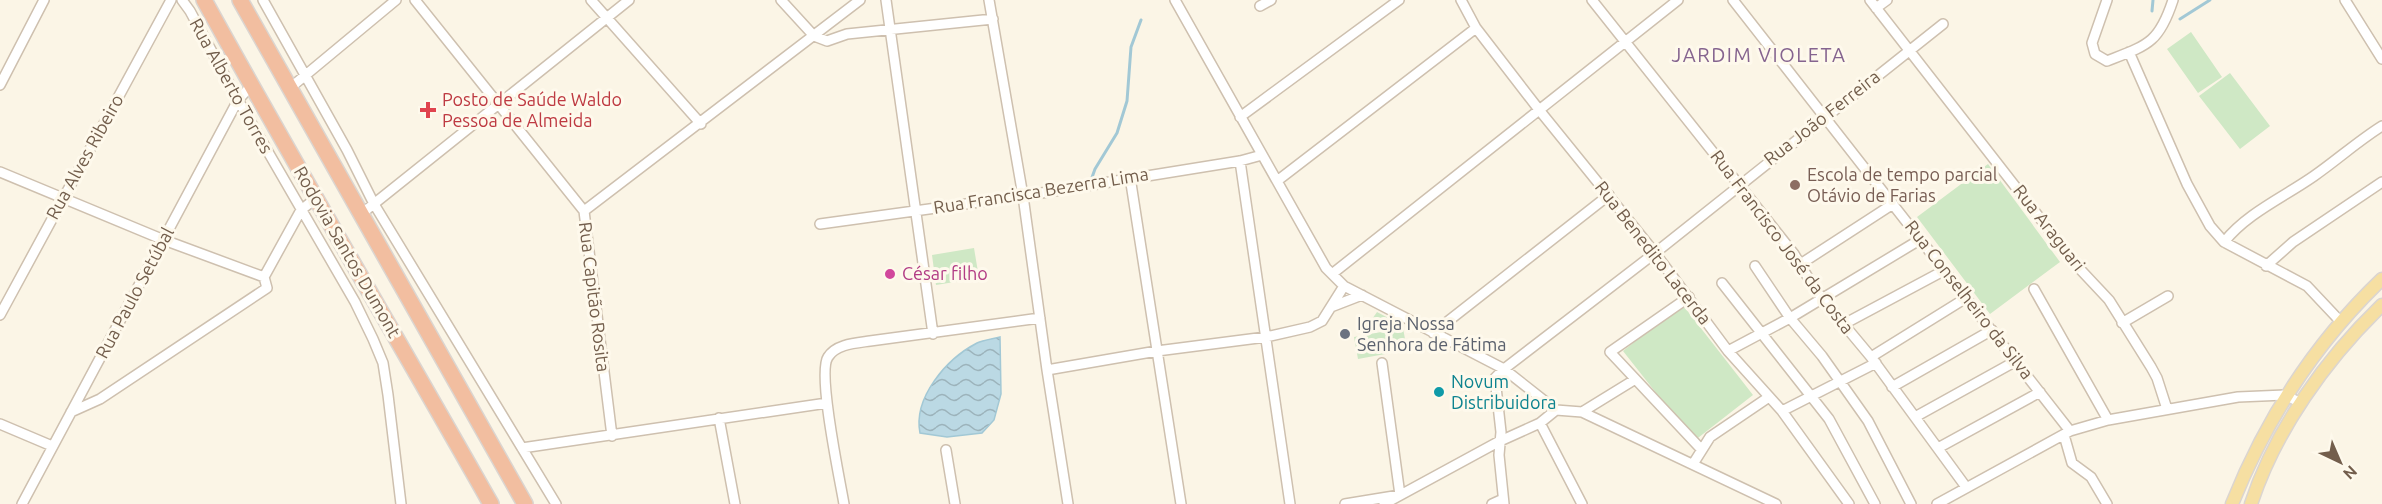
<svg xmlns="http://www.w3.org/2000/svg" width="2382" height="504" font-family="Ubuntu,sans-serif">
	<defs>
		<pattern id="park-tufts" width="24" height="20" patternUnits="userSpaceOnUse" patternTransform="scale(1.5)"><rect width="24" height="20" fill="#cfe8c5"/><path d="M3 7l-1-3M5 7V3M7 7l1-3M15 17l-1-3M17 17v-4M19 17l1-3" fill="none" stroke="#acbfa2"/></pattern>
		<pattern id="water-waves" width="16" height="10" patternUnits="userSpaceOnUse" patternTransform="scale(1.5)"><rect width="16" height="10" fill="#bbd9e4"/><path d="M0 5q4-4 8 0t8 0" fill="none" stroke="#9cb3bb"/></pattern>
	</defs>
	<rect width="100%" height="100%" fill="#fbf5e6"/>
	<path fill="url(#park-tufts)" d="M 1377,312 L 1396,322 L 1398,326 L 1363,332 Z"/>
	<path fill="#cfe8c5" d="M 2191,32 L 2222,77 L 2198,93 L 2167,49 Z
		M 2230,73 L 2270,126 L 2240,149 L 2199,96 Z
		M 1988,164 L 2060,262 L 1990,314 L 1917,217 Z
		M 974,248 L 979,278 L 936,285 L 932,255 Z
		M 1682,304 L 1753,395 L 1694,441 L 1623,351 Z
		M 1403,328 L 1407,350 L 1358,359 L 1354,337 Z"/>
	<path fill="url(#water-waves)" stroke="#a2c8d5" stroke-width="1.5" d="M 1000,337 L 1001,394 L 994,420 L 982,433 L 947,437 L 920,433 C 913,398 946,359 977,343 C 983,340 992,339 1000,337 Z"/>
	<g fill="none" stroke-linecap="round" stroke-linejoin="round">
		<path stroke="#a2c8d5" stroke-width="3" d="M 2152,11 L 2153,0
			M 2180,19 L 2210,0
			M 1090,183 L 1095,169 L 1117,133 L 1127,101 L 1131,47 L 1141,20"/>
		<g stroke="#cec0af" stroke-width="12">
			<path id="minor" d="M 182,0 L 190,11 L 238,100 L 355,302 L 373,339 L 383,363 L 388,395 L 401,504
				M 263,0 L 347,150 L 374,204 L 556,504
				M 415,0 L 584,211 L 612,436
				M 591,0 L 701,124
				M 781,0 L 814,36 L 827,41 L 847,34 L 993,19
				M 886,0 L 933,334
				M 989,0 L 1023,196 L 1047,370 L 1068,504
				M 1175,0 L 1326,268 L 1344,286 L 1504,369 L 1556,410
				M 1461,0 L 1476,28 L 1540,111 L 1655,253 L 1728,351 L 1782,411 L 1849,504
				M 1592,0 L 1794,254 L 1816,291 L 1871,357 L 1966,487
				M 1733,0 L 2070,431
				M 1870,0 L 2078,267 L 2109,300 L 2151,367 L 2157,378 L 2167,409
				M 2107,0 L 2092,43 L 2095,54 L 2107,61 C 2148,45 2159,43 2173,0
				M 2345,0 L 2382,59
				M 1260,6 L 1271,0
				M 1876,8 L 1887,0
				M 2129,52 L 2187,184 L 2210,226 L 2224,242 L 2307,286 L 2340,321
				M 0,85 L 44,0
				M 290,88 L 396,0
				M 1240,117 L 1399,0
				M 1240,161 L 1290,504
				M 0,172 L 164,240 L 264,277
				M 1130,177 L 1181,504
				M 1277,181 L 1476,28
				M 584,211 L 860,0
				M 360,215 L 629,0
				M 820,224 L 1023,196 L 1240,161 L 1262,155
				M 2224,242 C 2247,213 2284,197 2314,176 C 2337,160 2358,141 2382,126
				M 1799,265 L 1893,204
				M 1755,266 L 1790,318 L 1822,356 L 1868,421 L 1911,504
				M 2266,266 L 2293,242 L 2382,182
				M 1332,274 L 1678,0
				M 1722,283 L 1829,419 L 1875,504
				M 2034,289 L 2108,420
				M 1689,297 L 1610,352 L 1701,449
				M 1331,307 L 1362,295
				M 0,315 L 171,0
				M 2122,323 L 2168,296
				M 1844,324 L 1945,270
				M 1433,333 L 1609,195
				M 1728,351 L 1790,318 L 1921,239
				M 1871,357 L 1966,298
				M 1047,370 L 1157,351 L 1266,337 L 1310,327 L 1322,321 L 1344,286
				M 1892,387 L 1992,330
				M 1782,411 L 1876,363
				M 71,412 L 100,399 L 267,288 L 264,277 L 301,210 L 315,199
				M 1582,412 L 1634,380
				M 1915,417 L 2016,361
				M 719,418 L 735,504
				M 1540,423 L 1582,504
				M 0,424 L 52,446
				M 2064,435 L 2072,463 L 2091,477 L 2107,504
				M 522,448 L 827,403
				M 1938,448 L 2040,392
				M 946,450 L 955,504
				M 1693,464 L 1710,437 L 1769,397
				M 22,504 L 238,100 L 251,86
				M 844,504 C 840,480 817,373 828,357 C 836,344 856,343 870,341 L 1040,318
				M 1345,504 L 1400,495 L 1382,363
				M 1384,504 L 1498,442 L 1540,423 L 1556,410 L 1582,412 L 1776,504
				M 1492,504 L 1503,499
				M 1504,504 L 1499,455 L 1501,432 L 1495,378 L 1504,369 L 1655,253 L 1943,24
				M 1937,504 L 2070,431 L 2108,420 L 2238,397 L 2285,395 L 2301,403"/>
		</g>
		<g stroke="#dbd5d0" stroke-width="15">
			<path id="major" d="M 2232,504 C 2266,419 2315,343 2382,279
				M 2251,504 C 2275,430 2326,359 2382,305"/>
		</g>
		<g stroke="#dbd5d0" stroke-width="18">
			<path id="highway" d="M 204,0 C 297,169 396,336 491,504
				M 240,0 L 525,504"/>
		</g>
		<use href="#minor" stroke="#fff" stroke-width="9"/>
		<use href="#major" stroke="#f6dfa2" stroke-width="12"/>
		<use href="#highway" stroke="#f2bea0" stroke-width="15"/>
	</g>
	<path fill="#e0444e" stroke="#fef9ec" stroke-width="2" d="M425 101h6v6h6v6h-6v6h-6v-6h-6v-6h6z"/>
	<circle fill="#8d6e63" stroke="#fef9ec" stroke-width="2" cx="1795" cy="185" r="6"/>
	<circle fill="#d1479c" stroke="#fef9ec" stroke-width="2" cx="890" cy="274" r="6"/>
	<circle fill="#6b7280" stroke="#fef9ec" stroke-width="2" cx="1345" cy="334" r="6"/>
	<circle fill="#0f9aa8" stroke="#fef9ec" stroke-width="2" cx="1439" cy="392" r="6"/>
	<g text-anchor="middle" stroke-width="6" stroke-linejoin="round" paint-order="stroke">
		<g font-size="18" fill="#735e4c" stroke="#fef9ec">
			<text transform="translate(231 86) rotate(61)" y="6">Rua Alberto Torres</text>
			<text transform="translate(1822 118) rotate(-38)" y="6">Rua João Ferreira</text>
			<text transform="translate(85 157) rotate(-61)" y="6">Rua Alves Ribeiro</text>
			<text transform="translate(1041 191) rotate(-9)" y="6">Rua Francisca Bezerra Lima</text>
			<text transform="translate(2049 228) rotate(52)" y="6">Rua Araguari</text>
			<text transform="translate(1782 242) rotate(53)" y="6">Rua Francisco José da Costa</text>
			<text transform="translate(347 252) rotate(60)" y="6">Rodovia Santos Dumont</text>
			<text transform="translate(1653 253) rotate(52)" y="6">Rua Benedito Lacerda</text>
			<text transform="translate(135 293) rotate(-62)" y="6">Rua Paulo Setúbal</text>
			<text transform="translate(594 297) rotate(83)" y="6">Rua Capitão Rosita</text>
			<text transform="translate(1969 300) rotate(52)" y="6">Rua Conselheiro da Silva</text>
		</g>
		<g font-size="18" fill="#be3a42" stroke="#fef9ec" text-anchor="start">
			<text x="442" y="106">Posto de Saúde Waldo<tspan x="442" dy="21">Pessoa de Almeida</tspan></text>
		</g>
		<g font-size="18" fill="#785e54" stroke="#fef9ec" text-anchor="start">
			<text x="1807" y="181">Escola de tempo parcial<tspan x="1807" dy="21">Otávio de Farias</tspan></text>
		</g>
		<g font-size="18" fill="#b23c85" stroke="#fef9ec" text-anchor="start">
			<text x="902" y="280">César filho</text>
		</g>
		<g font-size="18" fill="#5b616d" stroke="#fef9ec" text-anchor="start">
			<text x="1357" y="330">Igreja Nossa<tspan x="1357" dy="21">Senhora de Fátima</tspan></text>
		</g>
		<g font-size="18" fill="#0d838f" stroke="#fef9ec" text-anchor="start">
			<text x="1451" y="388">Novum<tspan x="1451" dy="21">Distribuidora</tspan></text>
		</g>
		<g font-size="20" letter-spacing="1.5" fill="#85648f" stroke="#fef9ec">
			<text x="1759" y="62">JARDIM VIOLETA</text>
		</g>
	</g>
	<g transform="translate(2340 462) rotate(136)" stroke="#fef9ec" stroke-width="4.5" paint-order="stroke">
	<path d="M0-4.5L10 22L0 15L-10 22Z" fill="#735e4c"/>
	<text y="-9" font-size="16" font-weight="bold" text-anchor="middle" fill="#735e4c">N</text>
	</g>
</svg>
